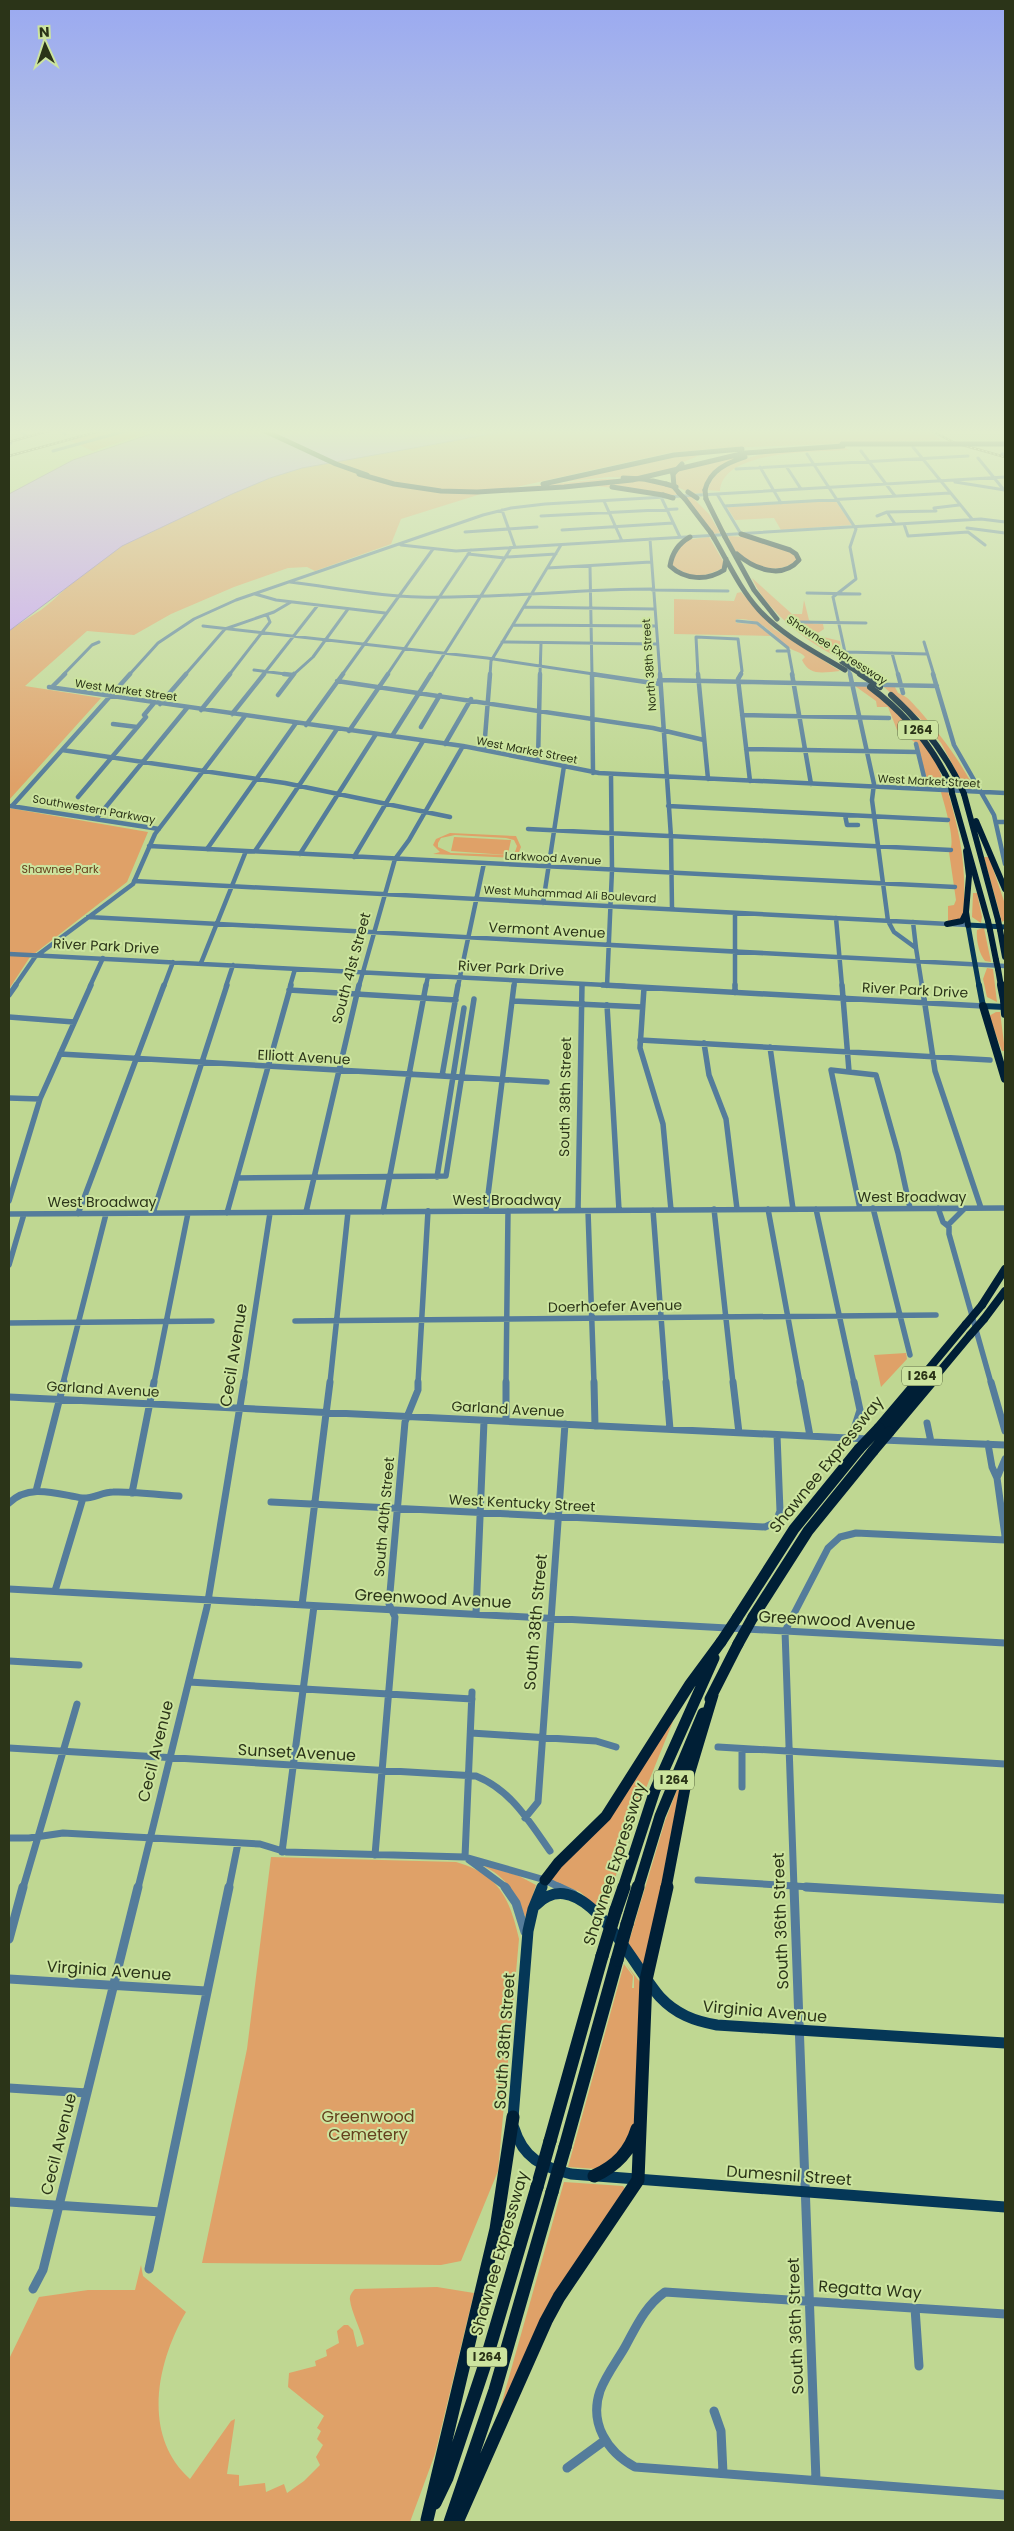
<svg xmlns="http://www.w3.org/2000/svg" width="1014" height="2531" font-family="Poppins,sans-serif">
	<rect width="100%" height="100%" fill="#bfd792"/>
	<path fill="#dfa168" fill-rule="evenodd" d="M 107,430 L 156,430 L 93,451 L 70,441 Z
		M 514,430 L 927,430 L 941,440 L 722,448 L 669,453 L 512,488 L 602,479 L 632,479 L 484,493 L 401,519 L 391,544 L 315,571 L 307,567 L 288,568 L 234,587 L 171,614 L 134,635 L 87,631 L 25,686 L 101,698 L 9,800 L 9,631 C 19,624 30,617 41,610 C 60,596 76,577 95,562 C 150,521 236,488 302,468 Z
		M 843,447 L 849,450 C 820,452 722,449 720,491 L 708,490 C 718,447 808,450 843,447 Z
		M 754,454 C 736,459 703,471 703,493 L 693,494 L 675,486 L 673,480 L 677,470 L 715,460 Z
		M 700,455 L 681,463 L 673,470 L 639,478 L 609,477 L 562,482 L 667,457 Z
		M 638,480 L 671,487 L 678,495 C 650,496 621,487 592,486 Z
		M 685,497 L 692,497 L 709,514 L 720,533 L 714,534 Z
		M 835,500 L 852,525 L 781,530 L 774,518 L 735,520 L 727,507 Z
		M 728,536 L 745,537 L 792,552 L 797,559 C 786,572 761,571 746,562 C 737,557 732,545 728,536 Z
		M 709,537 L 723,561 L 723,568 C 701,579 690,578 670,564 L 685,540 Z
		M 752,578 L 792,614 L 802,614 L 804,600 L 809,620 L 814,624 L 823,624 L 824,629 L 815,635 L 840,641 L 842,659 C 810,645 766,611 752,578 Z
		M 741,592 L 774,629 L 840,671 C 824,672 810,677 802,660 L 805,657 C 801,652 796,652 791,649 C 771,634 763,618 736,619 L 736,623 L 756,624 L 771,636 L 674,634 L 674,599 L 734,601 L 737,593 Z
		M 855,686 L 865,686 C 901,713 933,743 945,787 L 929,787 L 916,743 L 897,730 L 888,707 L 877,707 L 876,701 Z
		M 884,687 L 895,687 L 898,693 C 909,697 911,702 919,710 C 941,736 957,756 973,786 L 972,789 L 965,788 L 941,743 L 925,723 Z
		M 941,792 L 948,792 C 961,837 967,869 963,916 L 960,919 L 948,921 L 948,906 L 954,905 L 956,900 L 949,852 C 957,843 944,804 941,792 Z
		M 9,808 L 148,832 L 127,882 L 30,957 L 9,989 Z
		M 450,833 L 516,836 L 521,847 L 519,852 L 511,856 L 513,858 L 433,854 L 440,852 L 433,845 L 436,839 ZM 455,835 L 506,838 L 514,840 L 517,846 L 515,852 L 508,854 L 511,840 L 454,837 L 451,851 L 507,855 L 451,853 L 438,847 L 438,843 L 441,838 Z
		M 984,857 L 989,857 L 1005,904 L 1005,920 L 1002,922 Z
		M 973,893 L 977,893 L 982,917 L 981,923 L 972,917 Z
		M 983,928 L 984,928 L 991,962 L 985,961 C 979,953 976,940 977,930 Z
		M 987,968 L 993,969 L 997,1002 L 987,997 L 983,979 Z
		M 996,1012 L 1000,1012 L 1005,1051 L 1002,1051 L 989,1016 Z
		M 906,1353 L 907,1359 L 881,1387 L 874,1355 Z
		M 680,1704 L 636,1813 L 609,1897 L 602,1911 L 580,1892 L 551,1880 L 550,1877 L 575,1851 Z
		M 682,1777 L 646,1965 L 642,1965 L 628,1945 L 665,1821 Z
		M 271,1857 L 456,1862 C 499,1874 510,1899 519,1939 L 498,2171 L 461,2261 L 441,2265 L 202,2263 L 247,2049 Z
		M 480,1864 L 519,1876 L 536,1885 L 526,1918 C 513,1892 510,1879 480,1864 Z
		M 625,1963 L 640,1982 L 634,2123 L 628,2146 L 597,2169 L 568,2167 L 624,1964 L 633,1976 L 632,1988 L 634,1988 L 634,1976 Z
		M 564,2182 L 623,2186 L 625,2189 L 498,2416 Z
		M 141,2265 L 143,2276 L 186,2312 C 157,2362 141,2435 190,2479 L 231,2421 L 235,2419 L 227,2474 L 239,2475 L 239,2486 L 265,2483 L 266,2492 L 284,2484 L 287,2493 L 304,2481 L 320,2465 L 316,2457 L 323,2445 L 317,2439 L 321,2431 L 317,2428 L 324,2416 L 288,2387 L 289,2373 L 316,2366 L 315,2361 L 327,2356 L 326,2350 L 339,2343 L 337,2331 L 344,2325 L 348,2325 L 353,2330 L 357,2347 L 364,2344 C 361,2330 351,2311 350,2300 C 349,2296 352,2292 355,2289 L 437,2287 L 474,2293 L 435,2454 L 410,2522 L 9,2522 L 9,2359 L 39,2297 L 88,2290 L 135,2290 Z"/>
	<path fill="#c699fe" stroke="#987bb9" d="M 163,430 L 514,430 L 302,468 L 270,478 L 232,494 L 122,546 L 9,631 L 9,494 L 73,460 Z"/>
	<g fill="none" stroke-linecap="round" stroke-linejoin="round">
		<path stroke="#547c9b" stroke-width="3" d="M 19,430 L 26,436
			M 59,430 L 65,434
			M 9,443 L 11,443
			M 913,447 L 972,519
			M 53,451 L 129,430
			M 861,451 L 895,496
			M 807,454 L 856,529 L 850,547 L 856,579 L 833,597 L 850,675
			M 1002,454 L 1005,454
			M 978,458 L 1004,490
			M 786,466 L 801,489
			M 760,467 L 781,503
			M 736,469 L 968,456
			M 955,482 L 1005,490
			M 717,494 L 741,534
			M 661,497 L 680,537
			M 604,501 L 622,541
			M 724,506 L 950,493
			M 502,510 L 515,547
			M 541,516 L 677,509
			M 877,516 L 887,512
			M 895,524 L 887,512 L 936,511 L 934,508 L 959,505
			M 904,524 L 908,536 L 968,532
			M 967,528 L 1005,533
			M 562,530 L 673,523
			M 465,532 L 537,527
			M 968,532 L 985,545
			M 650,539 L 660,675
			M 401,545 L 456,551 L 981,519 L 1005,522
			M 468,554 L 505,558
			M 506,557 L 556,554
			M 590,566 L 592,675
			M 547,568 L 651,562
			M 290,582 C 332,587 376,596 419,597 C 497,599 574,589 652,589
			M 652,590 L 728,591
			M 807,593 L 860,594
			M 255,594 L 276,600 L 385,613
			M 524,607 L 654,609
			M 737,621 L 757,623 L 788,648 L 793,675
			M 796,622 L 866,623
			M 513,625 L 655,626
			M 203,626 L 487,658 L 600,675
			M 502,642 L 657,644
			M 924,642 L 934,675
			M 777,651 L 789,651
			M 846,652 L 927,654
			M 892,653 L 898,675
			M 254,670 L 293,675
			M 63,675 L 92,645 L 99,642
			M 129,675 L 158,643 L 194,619 L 236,600 L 483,515 L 511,508 L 545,504 L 1005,477
			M 185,675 L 225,629 L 274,612 L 291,602
			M 229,675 L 270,622 L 267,615
			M 263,675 L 318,605
			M 293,675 L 313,657 L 348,609
			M 342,675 L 433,549
			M 387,675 L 471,550
			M 431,675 L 511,548
			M 490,675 L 491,661 L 561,545
			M 540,675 L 541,643
			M 698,675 L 696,637 L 738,639 L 742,671 L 740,675"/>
		<path stroke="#547c9b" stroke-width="4.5" d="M 284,674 L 293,675
			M 592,674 L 593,773
			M 592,674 L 659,684
			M 660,674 L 671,837 L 672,909
			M 698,674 L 708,779
			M 741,674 L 738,679 L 750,781
			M 792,674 L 811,784
			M 850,674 L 874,784 L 872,800 L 888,921 L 894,932 L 916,948 L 922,986
			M 898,674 L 903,693
			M 933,674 L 954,745 L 994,815 L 1005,864
			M 659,680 L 937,686
			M 337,681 L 653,728 L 704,740
			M 49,687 L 463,746 L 599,773 L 1005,793
			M 52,687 L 65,674
			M 278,695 L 294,674
			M 160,704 L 186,674
			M 201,710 L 230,674
			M 232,714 L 264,674
			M 742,715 L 889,718
			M 113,724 L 137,727
			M 306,725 L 343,674
			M 421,727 L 440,695
			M 349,731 L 388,674
			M 392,736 L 431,674
			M 445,744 L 471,699
			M 916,744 L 927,789
			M 746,749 L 918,752
			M 62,750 L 285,783 L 450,817
			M 484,750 L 490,674
			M 538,760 L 540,674
			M 78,797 L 146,717 L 144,715 L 154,703
			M 11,806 L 159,829
			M 12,806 L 130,674
			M 668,806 L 948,820
			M 845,815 L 847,825 L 858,825
			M 96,819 L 187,708
			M 996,822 L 1005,822
			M 528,829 L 951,850
			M 149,846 L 955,887
			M 207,849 L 296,723
			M 255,851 L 337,729
			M 300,854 L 376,734
			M 354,857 L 423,741
			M 134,881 L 968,925
			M 543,903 L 564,766
			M 735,913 L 735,986
			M 88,917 L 1005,966
			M 836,918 L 842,986
			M 913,922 L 916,948
			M 9,954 L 625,986
			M 201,963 L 246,851
			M 15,986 L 35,957 L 133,884 L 155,834 L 245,716
			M 90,986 L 103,958
			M 164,986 L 173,962
			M 226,986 L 233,965
			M 290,986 L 295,969
			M 359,986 L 395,859 L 409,840 L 463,746
			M 426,986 L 428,976
			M 458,986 L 484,863
			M 514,986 L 515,981
			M 582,986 L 582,984
			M 607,986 L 612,870 L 611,775"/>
		<path stroke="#547c9b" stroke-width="5.5" d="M 603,985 L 983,1006
			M 735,985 L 735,993
			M 842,985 L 849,1071
			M 922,985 L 935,1071 L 981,1208
			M 644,988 L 640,1048 L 663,1124 L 671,1210
			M 289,990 L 456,1000
			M 9,995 L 16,985
			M 513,1001 L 642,1007
			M 607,1005 L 619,1210
			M 9,1017 L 74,1022
			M 640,1040 L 990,1060
			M 704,1043 L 709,1075 L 726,1119 L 737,1209
			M 770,1047 L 793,1209
			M 60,1054 L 547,1082
			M 442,1076 L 458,985
			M 9,1098 L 40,1099
			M 437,1177 L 464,1008
			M 237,1178 L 446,1176 L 474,999
			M 9,1201 L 40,1099 L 91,985
			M 873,1208 L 910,1355
			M 938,1208 L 943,1222 L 948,1226
			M 714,1209 L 733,1383
			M 768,1209 L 800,1383
			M 816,1209 L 854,1383
			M 860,1209 L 831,1070 L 876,1075 L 898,1153 L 910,1208
			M 964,1209 L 949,1224 L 949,1234 L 991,1383
			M 578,1210 L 582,985
			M 653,1210 L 666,1383
			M 486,1211 L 514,985
			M 588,1211 L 594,1383
			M 306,1212 L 359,985
			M 383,1212 L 426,985
			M 153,1213 L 227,985
			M 227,1213 L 291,985
			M 9,1214 L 1005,1208
			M 78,1214 L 164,985
			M 9,1265 L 24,1214
			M 295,1321 L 936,1315
			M 9,1323 L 212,1321
			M 63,1383 L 106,1214
			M 154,1383 L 188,1213
			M 244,1383 L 270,1213
			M 330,1383 L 348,1212
			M 418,1383 L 428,1211
			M 506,1383 L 508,1211"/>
		<path stroke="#547c9b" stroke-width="7" d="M 594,1382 L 595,1426
			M 666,1382 L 670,1429
			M 733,1382 L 739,1433
			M 800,1382 L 810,1436
			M 991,1382 L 1005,1431
			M 9,1397 L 868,1439
			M 506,1421 L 506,1382
			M 927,1423 L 931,1442
			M 851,1438 L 860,1410 L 854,1382
			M 882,1440 L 1005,1445
			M 988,1444 L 992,1467 L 997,1478
			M 1005,1459 L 997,1478 L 1005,1536
			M 36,1491 L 64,1382
			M 132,1493 L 154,1382
			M 271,1502 L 765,1527 L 776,1522 L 780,1511 L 777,1435
			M 9,1503 C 29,1483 57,1494 82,1498 C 92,1499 103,1492 113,1492 C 134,1491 157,1495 179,1496
			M 9,1589 L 1005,1643
			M 55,1591 L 83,1498
			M 302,1605 L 330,1382
			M 476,1614 L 484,1421
			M 9,1661 L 79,1665
			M 189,1682 L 472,1699
			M 471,1733 L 596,1741 L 616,1747
			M 718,1747 L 1005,1764
			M 9,1748 L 476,1776 C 511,1790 529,1821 550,1851
			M 742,1749 L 742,1787
			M 525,1818 L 538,1802 L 565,1424
			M 9,1838 L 29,1838 L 63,1833 L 260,1844 L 286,1852 L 465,1857 L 545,1880 L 561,1888
			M 282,1852 L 314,1606
			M 375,1855 L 395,1617 L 389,1604 L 405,1422 L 418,1390 L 418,1382
			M 465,1857 L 472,1692
			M 469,1860 L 507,1888
			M 698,1880 L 827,1888
			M 23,1888 L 77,1704
			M 138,1888 L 207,1607 L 244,1382
			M 229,1888 L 238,1843
			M 794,1888 L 785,1631 L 828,1548 L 840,1537 L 856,1533 L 1005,1540"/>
		<path stroke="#547c9b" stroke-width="9" d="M 505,1887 L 516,1903 L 525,1932
			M 558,1887 L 573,1894
			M 794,1887 L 816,2480
			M 806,1887 L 1005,1899
			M 9,1939 L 23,1887
			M 9,1979 L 206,1991
			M 9,2088 L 87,2093
			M 9,2202 L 161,2212
			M 149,2269 L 229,1887
			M 33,2289 L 43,2270 L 138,1887
			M 915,2308 L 919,2366
			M 1005,2314 L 665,2292 C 645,2306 636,2327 625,2347 C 617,2361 606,2375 600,2391 C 589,2423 607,2452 635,2467 L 1005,2495
			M 714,2411 L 721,2431 L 723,2473
			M 567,2468 L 604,2441"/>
		<path stroke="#053757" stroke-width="5" d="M 979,986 L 968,925 L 1005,927"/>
		<path stroke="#053757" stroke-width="6" d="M 979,985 L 983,1006 L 1005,1007"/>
		<path stroke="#053757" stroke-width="8" d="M 542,1888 L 545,1880"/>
		<path stroke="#053757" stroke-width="11" d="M 536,1905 C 583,1858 635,1970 660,1997 C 676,2014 694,2021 717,2025 L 1005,2043
			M 513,2118 L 528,1931 L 533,1909 L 542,1887
			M 514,2128 C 523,2158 542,2167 571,2174 L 1005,2207"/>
		<path stroke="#001f36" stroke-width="5" d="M 359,474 L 394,484 L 441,491 L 477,492 L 564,487 L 632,480 L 745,453 L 843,446
			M 673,474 L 674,487 L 679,493
			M 644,479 L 666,484
			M 543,484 L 674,455 L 742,449
			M 612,487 L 663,495
			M 705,490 C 710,470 727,463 745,457
			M 685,499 L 711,533
			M 706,499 L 723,533
			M 690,537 C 679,543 672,553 670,566 C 685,580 707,581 724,570 L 726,559
			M 725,537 L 754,590 L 777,619
			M 714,538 C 728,562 740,589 759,610 C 783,636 815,652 845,670
			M 737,554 C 754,569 782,580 799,560 L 796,554 L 790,550 L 741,534"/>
		<path stroke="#001f36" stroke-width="6" d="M 870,687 C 906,714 932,745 951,786
			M 891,695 C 921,722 944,751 961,787
			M 952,793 L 988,921
			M 964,794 L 998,920
			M 976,821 L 1005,889
			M 966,851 L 969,876 L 966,912 L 968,925
			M 947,924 L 962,921 L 966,913
			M 990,930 L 996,960
			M 1000,930 L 1005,957
			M 998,969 L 1001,986"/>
		<path stroke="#001f36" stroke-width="8" d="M 1001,985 L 1004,1000
			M 983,1006 L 1005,1079
			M 982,1305 L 1005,1269
			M 984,1319 L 1005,1291
			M 917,1383 L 966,1324
			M 930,1383 L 970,1335"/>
		<path stroke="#001f36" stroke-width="11" d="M 879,1428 L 918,1382
			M 889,1432 L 931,1382
			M 753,1617 L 808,1531 L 873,1451
			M 737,1618 L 794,1529 L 859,1449
			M 710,1699 L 738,1644
			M 545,1880 L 558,1863 L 606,1816 L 690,1684 L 721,1642
			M 623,1888 L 655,1790 L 714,1658
			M 638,1888 L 660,1816 L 703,1713
			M 666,1888 L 685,1788 L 713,1695"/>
		<path stroke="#001f36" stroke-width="13" d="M 616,1910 L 624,1887
			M 627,1924 L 638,1887
			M 550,2141 L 602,1956
			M 565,2147 L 617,1960
			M 594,2176 C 616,2166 630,2152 637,2129
			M 435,2503 L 447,2478 L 484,2367 L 537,2187
			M 427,2520 L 496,2229 L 513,2117
			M 450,2522 L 495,2390 L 552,2192
			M 457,2522 L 546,2321 L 559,2297 L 638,2180 L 646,1980 L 667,1887"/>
		<g stroke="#4c5833" stroke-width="2.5">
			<path id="rail" d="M 930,430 L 955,443 L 1005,457
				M 9,442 L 52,430
				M 9,456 L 104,430"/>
		</g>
		<use href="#rail" stroke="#cce49f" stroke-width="1" stroke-dasharray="2" stroke-linecap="butt"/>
		<path stroke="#001f36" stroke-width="5" d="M 263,430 L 336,464 L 367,475
			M 842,444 L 1005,444
			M 673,474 L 682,464
			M 623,478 L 643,479
			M 666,484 L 676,487
			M 705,490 L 706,499
			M 688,492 L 697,498
			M 679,493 L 685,499
			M 663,495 L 673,498
			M 711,533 L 714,538
			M 723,533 L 725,537
			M 842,662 L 862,675"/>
		<path stroke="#001f36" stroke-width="6" d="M 860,674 L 880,687
			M 951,786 L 952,793
			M 961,787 L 964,794
			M 998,920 L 1000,930
			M 988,921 L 990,930
			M 996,960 L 998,969"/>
		<path stroke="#001f36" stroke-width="8" d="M 1004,1000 L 1005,1014
			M 966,1324 L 982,1305
			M 970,1335 L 984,1319"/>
		<path stroke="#001f36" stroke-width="11" d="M 859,1449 L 879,1428
			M 873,1451 L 889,1432
			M 721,1642 L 737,1618
			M 738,1644 L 753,1617"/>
		<path stroke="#001f36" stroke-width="13" d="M 602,1956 L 616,1910
			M 617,1960 L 627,1924
			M 537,2187 L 550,2141
			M 552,2192 L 565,2147"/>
	</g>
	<linearGradient id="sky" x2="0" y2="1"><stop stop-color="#9aa9f1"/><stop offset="0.55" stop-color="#e2edce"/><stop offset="1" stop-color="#e2edce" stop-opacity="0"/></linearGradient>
	<rect width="1014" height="785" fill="url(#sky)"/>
	<g text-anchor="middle" stroke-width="4" stroke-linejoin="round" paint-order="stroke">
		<g font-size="11" fill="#2b3418" stroke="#cce49f">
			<text transform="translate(837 650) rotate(33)" y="4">Shawnee Expressway</text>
			<text transform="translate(649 665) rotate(-94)" y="4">North 38th Street</text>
			<text transform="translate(126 690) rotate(8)" y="4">West Market Street</text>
			<text transform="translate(527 750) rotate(11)" y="4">West Market Street</text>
			<text transform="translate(929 781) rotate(3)" y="4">West Market Street</text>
			<text transform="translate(94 809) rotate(10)" y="4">Southwestern Parkway</text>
			<text transform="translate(553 858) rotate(3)" y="4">Larkwood Avenue</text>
			<text transform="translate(570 894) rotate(3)" y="4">West Muhammad Ali Boulevard</text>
		</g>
		<g font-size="11" fill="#65411d" stroke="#cce49f">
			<text x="60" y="873">Shawnee Park</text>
		</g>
		<g fill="#cce49f" stroke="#5b6940" stroke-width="1">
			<rect x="898" y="720.5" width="40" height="19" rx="4"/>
			<rect x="902" y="1366.5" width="40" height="19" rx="4"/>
			<rect x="654" y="1770.5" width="40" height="19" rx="4"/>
			<rect x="467" y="2347.5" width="40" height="19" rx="4"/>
		</g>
		<g font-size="12" font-weight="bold" fill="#2b3418">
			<text x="918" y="734">I 264</text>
			<text x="922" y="1380">I 264</text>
			<text x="674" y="1784">I 264</text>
			<text x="487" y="2361">I 264</text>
		</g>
		<g font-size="14" fill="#2b3418" stroke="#cce49f">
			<text transform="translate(547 930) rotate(3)" y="5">Vermont Avenue</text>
			<text transform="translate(106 946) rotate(3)" y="5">River Park Drive</text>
			<text transform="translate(351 968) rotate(-75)" y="5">South 41st Street</text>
			<text transform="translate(511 968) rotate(3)" y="5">River Park Drive</text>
			<text transform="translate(915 990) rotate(3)" y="5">River Park Drive</text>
			<text transform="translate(304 1057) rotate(3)" y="5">Elliott Avenue</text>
			<text transform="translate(565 1097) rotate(-89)" y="5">South 38th Street</text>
			<text x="912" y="1202">West Broadway</text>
			<text x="507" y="1205">West Broadway</text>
			<text x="102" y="1207">West Broadway</text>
			<text transform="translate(615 1306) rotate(-1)" y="5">Doerhoefer Avenue</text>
			<text transform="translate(103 1389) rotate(3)" y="5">Garland Avenue</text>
			<text transform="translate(508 1409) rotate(3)" y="5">Garland Avenue</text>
			<text transform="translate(522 1503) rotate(3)" y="5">West Kentucky Street</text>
			<text transform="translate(384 1517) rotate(-85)" y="5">South 40th Street</text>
		</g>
		<g font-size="16" fill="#2b3418" stroke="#cce49f">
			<text transform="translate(233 1355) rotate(-81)" y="6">Cecil Avenue</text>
			<text transform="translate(826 1464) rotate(-51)" y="6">Shawnee Expressway</text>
			<text transform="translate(433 1598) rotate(3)" y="6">Greenwood Avenue</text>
			<text transform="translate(837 1620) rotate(3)" y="6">Greenwood Avenue</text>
			<text transform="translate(535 1622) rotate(-85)" y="6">South 38th Street</text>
			<text transform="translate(155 1751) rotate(-76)" y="6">Cecil Avenue</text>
			<text transform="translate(297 1752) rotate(3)" y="6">Sunset Avenue</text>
			<text transform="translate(614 1864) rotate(-72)" y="6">Shawnee Expressway</text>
			<text transform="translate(780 1921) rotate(-92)" y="6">South 36th Street</text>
			<text transform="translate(109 1970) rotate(4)" y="6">Virginia Avenue</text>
			<text transform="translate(765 2011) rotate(5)" y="6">Virginia Avenue</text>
			<text transform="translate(504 2041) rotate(-86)" y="6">South 38th Street</text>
			<text transform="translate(58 2144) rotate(-76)" y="6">Cecil Avenue</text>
			<text transform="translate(789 2175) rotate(4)" y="6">Dumesnil Street</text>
			<text transform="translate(499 2253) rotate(-74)" y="6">Shawnee Expressway</text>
			<text transform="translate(870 2289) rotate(4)" y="6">Regatta Way</text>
			<text transform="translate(795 2326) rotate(-92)" y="6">South 36th Street</text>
		</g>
		<g font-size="16" fill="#65411d" stroke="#cce49f">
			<text x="368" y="2122">Greenwood<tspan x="368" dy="18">Cemetery</tspan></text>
		</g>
	</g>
	<rect width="1014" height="2531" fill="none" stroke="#2b3418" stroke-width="20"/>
	<g transform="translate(45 45) rotate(357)" stroke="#cce49f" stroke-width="4" paint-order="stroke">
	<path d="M0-4L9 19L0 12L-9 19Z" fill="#2b3418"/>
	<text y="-8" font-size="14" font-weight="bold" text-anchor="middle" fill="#2b3418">N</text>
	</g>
</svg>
